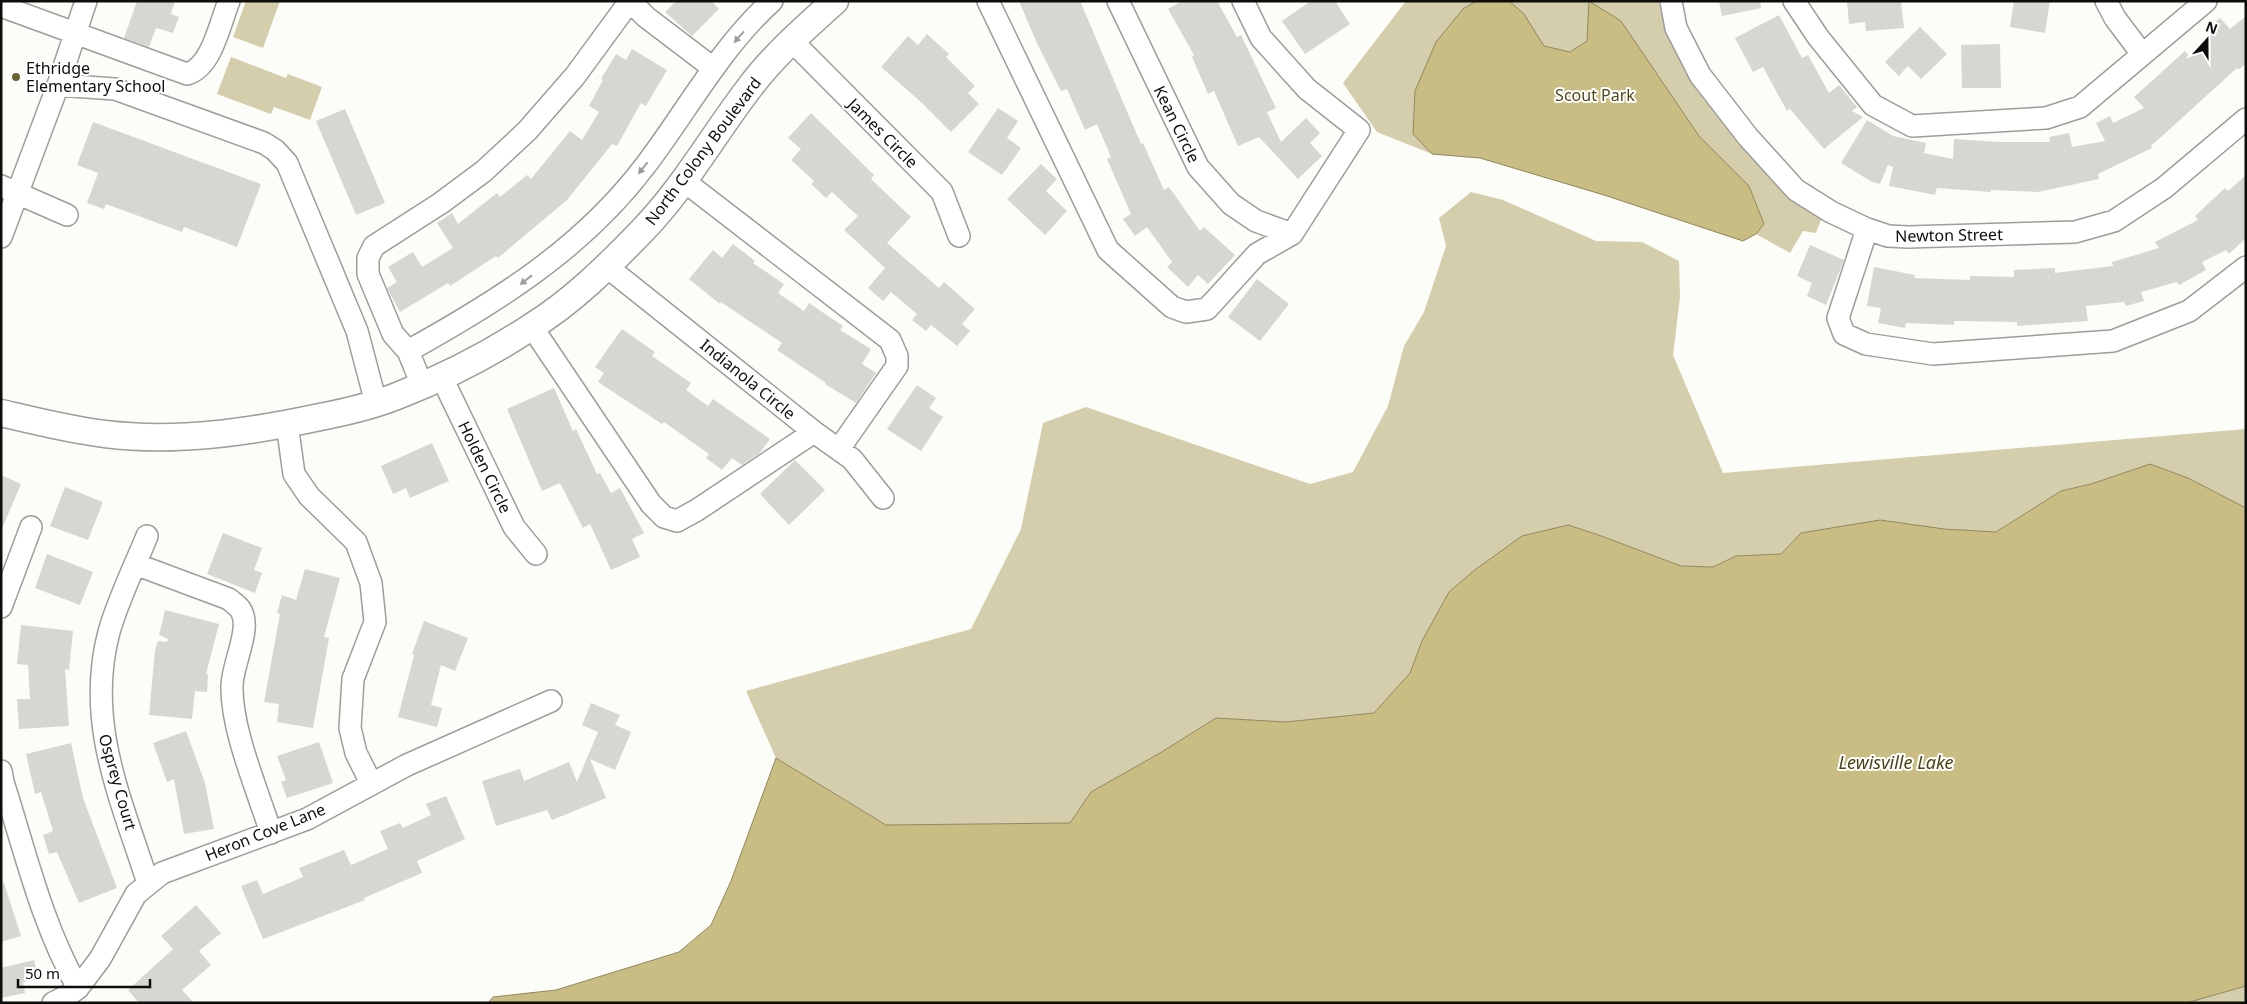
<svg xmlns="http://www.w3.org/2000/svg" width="2247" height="1004" font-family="'Noto Sans',sans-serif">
	<rect width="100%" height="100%" fill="#fcfcf8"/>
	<path fill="#d5ceac" d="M 246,1 L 280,1 L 263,48 L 233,37 Z
		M 1406,1 L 1658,1 L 1679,54 L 1822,217 L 1816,233 L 1803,231 L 1790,253 L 1756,234 L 1743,241 L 1604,195 L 1480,158 L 1432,154 L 1377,132 L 1343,83 Z
		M 231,57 L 286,78 L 288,74 L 322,87 L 310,120 L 274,107 L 271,114 L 217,94 Z
		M 1471,192 L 1503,200 L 1596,241 L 1642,242 L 1679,261 L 1680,297 L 1673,355 L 1723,473 L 2246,429 L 2246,508 L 2188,478 L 2150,464 L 2091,484 L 2061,491 L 1996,532 L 1944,529 L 1801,533 L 1781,554 L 1736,556 L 1713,567 L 1681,566 L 1596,534 L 1568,525 L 1432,623 L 1422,641 L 1410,673 L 1374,713 L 1286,722 L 1216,718 L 1160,753 L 1091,792 L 1071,823 L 886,825 L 776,758 L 746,691 L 971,629 L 1021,529 L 1043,423 L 1086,407 L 1310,484 L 1353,472 L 1388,406 L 1404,346 L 1424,312 L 1446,246 L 1439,218 Z
		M 2246,986 L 2246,1003 L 2186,1003 Z"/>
	<path fill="#c9bd83" stroke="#91885f" d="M 1476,1 L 1509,1 L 1524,14 L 1544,46 L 1570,52 L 1587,41 L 1589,1 L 1621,21 L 1699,136 L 1749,186 L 1764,224 L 1756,234 L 1743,241 L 1604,195 L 1480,158 L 1432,154 L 1413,134 L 1415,91 L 1436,42 L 1463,9 Z
		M 2150,464 L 2188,478 L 2246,508 L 2246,986 L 2186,1003 L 488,1003 L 493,997 L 556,990 L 679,952 L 711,925 L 731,881 L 776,758 L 886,825 L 1070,823 L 1091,792 L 1160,753 L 1216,718 L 1286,722 L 1374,713 L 1410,673 L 1422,641 L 1449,592 L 1476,569 L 1522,536 L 1568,525 L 1596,534 L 1681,566 L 1713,567 L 1736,556 L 1781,554 L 1801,533 L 1880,520 L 1944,529 L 1996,532 L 2061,491 L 2091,484 Z"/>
	<path fill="#d7d6d3" d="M 137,1 L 175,1 L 171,14 L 179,17 L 173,33 L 156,28 L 149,47 L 124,38 Z
		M 676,1 L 711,1 L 719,9 L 692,36 L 665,12 Z
		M 1019,1 L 1080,1 L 1141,144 L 1143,143 L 1164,190 L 1169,187 L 1200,231 L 1204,227 L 1235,255 L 1208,284 L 1198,275 L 1188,287 L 1167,267 L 1172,262 L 1147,227 L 1135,236 L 1123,219 L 1131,214 L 1107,159 L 1111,157 L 1097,124 L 1085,130 L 1067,89 L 1061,91 L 1036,41 Z
		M 1182,1 L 1217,1 L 1237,37 L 1241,35 L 1276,108 L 1267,112 L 1281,142 L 1306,118 L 1320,133 L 1310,143 L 1322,156 L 1298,179 L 1259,137 L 1238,146 L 1214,91 L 1208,94 L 1192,57 L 1194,55 L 1168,9 Z
		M 1311,1 L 1335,1 L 1350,24 L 1305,54 L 1282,21 Z
		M 1719,1 L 1760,1 L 1761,8 L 1722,16 Z
		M 1847,1 L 1901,1 L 1904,28 L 1866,31 L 1865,22 L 1849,24 Z
		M 2014,1 L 2050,1 L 2045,33 L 2010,27 Z
		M 1779,15 L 1802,58 L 1808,55 L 1829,93 L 1839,85 L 1857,107 L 1852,111 L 1863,117 L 1824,149 L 1790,109 L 1787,111 L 1763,67 L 1753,72 L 1735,38 Z
		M 2246,16 L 2246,64 L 2238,70 L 2237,68 L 2151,146 L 2152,148 L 2098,174 L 2099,179 L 2038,192 L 1991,190 L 1991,192 L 1937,188 L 1935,195 L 1889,186 L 1893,167 L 1888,165 L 1880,184 L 1872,182 L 1841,163 L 1867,120 L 1893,136 L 1926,143 L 1924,153 L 1953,159 L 1954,139 L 2000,142 L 2050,142 L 2049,137 L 2069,133 L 2072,147 L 2105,141 L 2096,123 L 2110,116 L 2113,123 L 2144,108 L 2134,97 L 2185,51 L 2190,57 L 2211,38 L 2205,31 L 2220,18 L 2230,29 Z
		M 1920,27 L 1947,54 L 1921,79 L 1908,66 L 1899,76 L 1885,62 Z
		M 927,34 L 949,54 L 946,57 L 975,86 L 968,93 L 979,104 L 951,132 L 922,103 L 881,67 L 908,36 L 918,45 Z
		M 2000,44 L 2001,88 L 1962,88 L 1961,45 Z
		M 632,49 L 667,70 L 646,106 L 641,103 L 617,146 L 612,144 L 567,200 L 498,258 L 496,256 L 450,286 L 448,283 L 400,312 L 387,288 L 397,282 L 388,267 L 413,252 L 422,267 L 453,248 L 437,223 L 452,213 L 458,224 L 497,193 L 500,197 L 527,175 L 531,179 L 570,131 L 582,140 L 599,112 L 589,106 L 603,80 L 601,79 L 616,54 L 626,60 Z
		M 998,108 L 1018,121 L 1007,138 L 1021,148 L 1002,175 L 968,152 Z
		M 345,109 L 385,203 L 356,215 L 316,121 Z
		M 811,113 L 874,175 L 871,179 L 911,217 L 887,243 L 939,288 L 944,282 L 975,309 L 962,324 L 970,331 L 957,346 L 931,325 L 926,331 L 912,320 L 917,314 L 891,292 L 883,301 L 868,288 L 885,268 L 844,230 L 858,216 L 832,192 L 826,198 L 811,184 L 814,181 L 791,160 L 801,149 L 788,138 Z
		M 93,122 L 261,184 L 237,247 L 184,227 L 182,232 L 106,204 L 104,209 L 87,203 L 98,173 L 77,165 Z
		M 1041,164 L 1057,179 L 1046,191 L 1067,211 L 1045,235 L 1007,199 Z
		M 2246,175 L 2246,238 L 2229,254 L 2226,250 L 2202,262 L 2206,270 L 2179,285 L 2177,282 L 2141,292 L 2144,301 L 2126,306 L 2124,302 L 2086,306 L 2088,321 L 2017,326 L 2017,322 L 1954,321 L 1954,325 L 1906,323 L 1905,328 L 1878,323 L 1881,308 L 1867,306 L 1874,267 L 1915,275 L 1914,278 L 1970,280 L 1970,276 L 2014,277 L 2014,270 L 2055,268 L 2055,273 L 2113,266 L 2112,262 L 2159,248 L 2155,242 L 2198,220 L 2195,216 L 2225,188 L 2228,191 Z
		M 733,244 L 755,261 L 753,263 L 784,284 L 778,293 L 804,311 L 809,303 L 843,326 L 840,330 L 871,349 L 862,364 L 876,373 L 856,403 L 825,384 L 826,383 L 777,350 L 782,343 L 721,302 L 720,304 L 689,279 L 713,250 L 722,258 Z
		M 1810,245 L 1844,260 L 1826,305 L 1807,296 L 1812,283 L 1797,276 Z
		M 1257,279 L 1289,304 L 1260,341 L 1228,317 Z
		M 622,329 L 655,352 L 652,356 L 691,383 L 686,390 L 708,406 L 713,399 L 770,439 L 760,453 L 742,465 L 732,458 L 722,470 L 706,458 L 709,454 L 664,422 L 662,424 L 598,382 L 604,373 L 595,367 Z
		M 917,385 L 936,398 L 929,408 L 943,417 L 921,451 L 887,429 Z
		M 554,388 L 573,431 L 576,429 L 597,474 L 600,473 L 611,493 L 620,488 L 644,533 L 632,539 L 640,557 L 611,570 L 590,524 L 583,528 L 560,483 L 542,491 L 507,409 Z
		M 432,443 L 449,481 L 410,498 L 406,488 L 393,494 L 381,466 Z
		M 795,460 L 825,490 L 789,525 L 760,494 Z
		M 1,475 L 21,484 L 1,531 Z
		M 65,487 L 103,502 L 88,540 L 50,526 Z
		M 223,533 L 262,548 L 254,570 L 262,573 L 255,593 L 207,574 Z
		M 47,554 L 93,572 L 80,605 L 35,588 Z
		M 305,569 L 340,578 L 324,637 L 329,638 L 313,728 L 277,722 L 279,704 L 264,702 L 280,614 L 277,613 L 282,595 L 296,600 Z
		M 165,610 L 219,624 L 206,674 L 208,674 L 207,692 L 195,691 L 192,719 L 149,715 L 155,650 L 158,641 L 167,642 L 168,639 L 159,635 Z
		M 424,621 L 468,638 L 455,671 L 441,665 L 431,705 L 442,708 L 437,727 L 398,717 L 414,655 L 412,654 Z
		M 21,625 L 73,631 L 69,670 L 65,669 L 69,726 L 19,729 L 17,699 L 30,699 L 28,665 L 17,664 Z
		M 591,703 L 620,715 L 615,725 L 631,732 L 615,770 L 590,759 L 606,798 L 552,820 L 547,810 L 496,826 L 482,781 L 520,769 L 524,781 L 569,762 L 577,782 L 598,732 L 582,725 Z
		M 186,731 L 205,783 L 214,829 L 184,834 L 174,779 L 167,782 L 153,743 Z
		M 319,742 L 333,783 L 287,798 L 281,782 L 286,780 L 277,756 Z
		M 71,743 L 83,798 L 117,888 L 79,903 L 57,852 L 49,854 L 43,835 L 53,831 L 41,792 L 35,794 L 26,754 Z
		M 446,796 L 465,839 L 417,861 L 422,873 L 364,898 L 365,900 L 263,939 L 241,886 L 257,880 L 263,894 L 303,877 L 299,868 L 344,850 L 351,865 L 388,849 L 380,831 L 400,823 L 403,828 L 431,815 L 426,804 Z
		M 4,883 L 21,936 L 1,942 L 1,884 Z
		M 196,905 L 221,933 L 199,951 L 211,965 L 182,990 L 194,1003 L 139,1003 L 128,990 L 173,949 L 161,936 Z
		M 34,960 L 38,979 L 23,982 L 25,993 L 1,998 L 1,968 Z"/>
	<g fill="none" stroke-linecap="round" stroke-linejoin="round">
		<g stroke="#9d9d9a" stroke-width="24">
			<path id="minor" d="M 630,1 L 646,17 L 713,68
				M 988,1 L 1108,250 L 1172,307 L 1186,312 L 1207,309 L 1257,254 L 1292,234 L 1359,130 L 1307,89 L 1261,38 L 1243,1
				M 1118,1 L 1198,167 L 1231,204 L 1256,221 L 1292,234
				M 1671,1 L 1676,28 L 1700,75 L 1748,137 L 1796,190 L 1831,212 L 1867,229 L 1888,236 L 1908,237 L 2075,232 L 2114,221 L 2164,188 L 2246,119
				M 1794,1 L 1818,37 L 1873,105 L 1912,126 L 2046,118 L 2080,107 L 2206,1
				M 2106,1 L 2115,18 L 2142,54
				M 1,6 L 187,74 C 212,67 220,23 229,1
				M 791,40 L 942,192 L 959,236
				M 58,85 L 115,89 L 264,143 L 275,150 L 287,163 L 357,331 L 376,403
				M 684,181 L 890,340 L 897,356 L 897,366 L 839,449
				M 1,186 L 67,215
				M 1867,229 L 1838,318 L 1844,334 L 1866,344 L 1933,354 L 2113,341 L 2189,311 L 2246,267
				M 1,237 L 58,85 L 86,1
				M 606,266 L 814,432 L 852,459 L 883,498
				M 532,327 L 651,504 L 664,517 L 677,521 L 697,510 L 814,432
				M 408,351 C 498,301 582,249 645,166 C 687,111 720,48 772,1
				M 441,376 L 514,527 L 536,554
				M 422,385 L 408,351 L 393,334 L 368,274 L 368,258 L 374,246 L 441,203 L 484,171 L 527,131 L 575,76 L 630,1
				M 287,424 L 294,474 L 309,496 L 356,542 L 371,583 L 375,622 L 353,679 L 350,728 L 356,753 L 371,783
				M 147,536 C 134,568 118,600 109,632 C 85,722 121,799 148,883
				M 135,564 L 229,599 C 232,602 237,605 240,609 C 253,627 232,664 232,686 C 231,730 258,791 271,833
				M 1,607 L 31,527
				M 1,771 L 3,782 C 25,851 42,925 78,988
				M 53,1003 L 67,996 L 78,988 L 100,959 L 136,894 L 162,873 L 307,819 L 407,765 L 551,701"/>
		</g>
		<g stroke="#9d9d9a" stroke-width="29">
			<path id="major" d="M 1,413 C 35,421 70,430 105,434 C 176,443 250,432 320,417 C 346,412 372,406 397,396 C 443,378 490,354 531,327 C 572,302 608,266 641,232 C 684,188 713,135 750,87 C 774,55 805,28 835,1"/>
		</g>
		<use href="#minor" stroke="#fff" stroke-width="21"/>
		<use href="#major" stroke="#fff" stroke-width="26"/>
	</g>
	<defs><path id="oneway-solid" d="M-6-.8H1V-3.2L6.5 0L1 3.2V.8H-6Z" transform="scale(1.25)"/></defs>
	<g fill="#9e9e9d">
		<use href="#oneway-solid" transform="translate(739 37) rotate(131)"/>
		<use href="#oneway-solid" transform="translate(643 168) rotate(128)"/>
		<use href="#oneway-solid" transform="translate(526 280) rotate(142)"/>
	</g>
	<circle fill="#6d632f" stroke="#fff" stroke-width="2" cx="16" cy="77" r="5"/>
	<g text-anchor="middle" stroke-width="4" stroke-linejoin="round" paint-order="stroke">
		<g font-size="16" fill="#0d0d0b" stroke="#fff" text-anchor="start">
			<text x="26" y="74">Ethridge<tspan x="26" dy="18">Elementary School</tspan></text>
		</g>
		<g font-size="16" fill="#50471b" stroke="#fff">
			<text x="1595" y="101">Scout Park</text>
		</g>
		<g font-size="16" fill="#0d0d0b" stroke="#fff">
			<text transform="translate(1177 124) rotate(64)" y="6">Kean Circle</text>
			<text transform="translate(883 133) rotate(45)" y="6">James Circle</text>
			<text transform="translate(703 151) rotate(-53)" y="6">North Colony Boulevard</text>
			<text transform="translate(1949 235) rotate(-1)" y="6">Newton Street</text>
			<text transform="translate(748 379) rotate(39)" y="6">Indianola Circle</text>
			<text transform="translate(485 467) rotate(64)" y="6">Holden Circle</text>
			<text transform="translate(118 782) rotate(74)" y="6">Osprey Court</text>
			<text transform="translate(265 832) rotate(-22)" y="6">Heron Cove Lane</text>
		</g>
		<g font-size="18" font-style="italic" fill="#4b4215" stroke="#fff">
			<text x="1896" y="769">Lewisville Lake</text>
		</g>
	</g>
	<rect width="2247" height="1004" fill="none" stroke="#0d0d0b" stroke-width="5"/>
	<g transform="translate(2207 40) rotate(21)" stroke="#ffffff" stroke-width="4" paint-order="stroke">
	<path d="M0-4L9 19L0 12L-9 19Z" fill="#0d0d0b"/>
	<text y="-8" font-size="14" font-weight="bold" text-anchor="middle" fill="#0d0d0b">N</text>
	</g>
	<path d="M18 979v8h132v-8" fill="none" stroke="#0d0d0b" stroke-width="2.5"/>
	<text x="25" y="979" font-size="15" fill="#0d0d0b" stroke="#ffffff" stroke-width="4" paint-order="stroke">50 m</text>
</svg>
